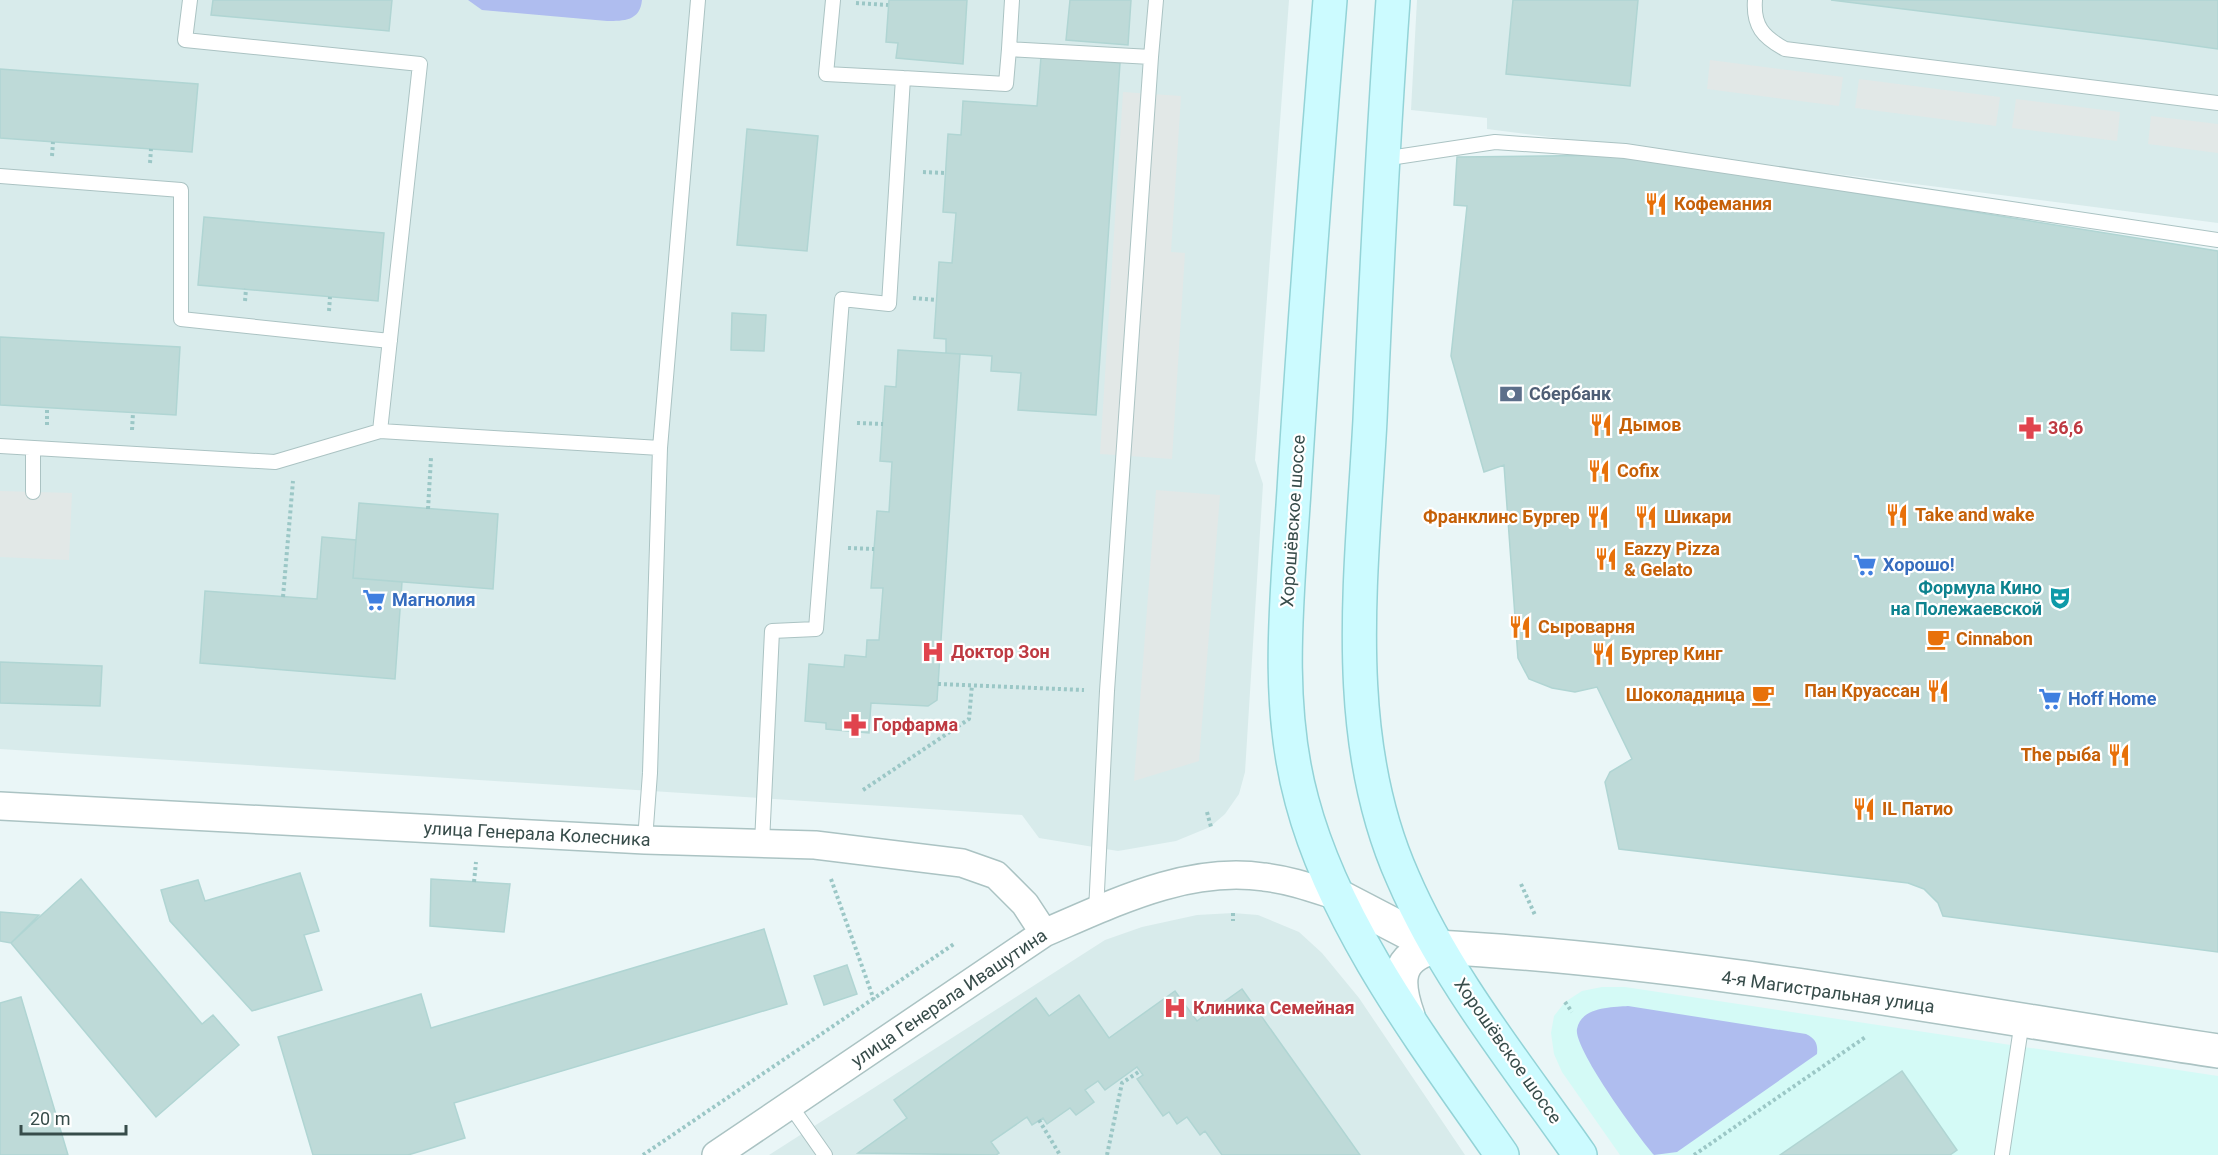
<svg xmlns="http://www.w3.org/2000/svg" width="2218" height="1155" font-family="Roboto,sans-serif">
	<rect width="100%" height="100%" fill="#eaf6f7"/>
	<path fill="#d8ebeb" d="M 0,0 L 1289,0 L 1255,460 L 1263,484 L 1245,772 L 1239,794 L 1225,814 L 1210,827 L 1176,841 L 1118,851 L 1039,838 L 1022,815 L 0,749 Z
		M 1417,0 L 2218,0 L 2218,223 L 1487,129 L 1487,118 L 1411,110 Z
		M 1233,913 L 1258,915 L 1299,932 L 1322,953 L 1359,998 L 1465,1155 L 769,1155 L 1105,940 L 1142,927 L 1197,915 Z"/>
	<path fill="#d4faf6" d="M 1602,987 L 1625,987 L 2218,1076 L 2218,1155 L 1620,1155 L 1562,1072 L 1554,1054 L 1551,1033 L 1554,1016 L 1565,1002 L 1582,991 Z"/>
	<path fill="#afbdef" d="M 468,0 L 642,0 C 640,21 624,21 607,21 L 482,10 Z
		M 1628,1006 L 1806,1034 C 1816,1039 1818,1044 1817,1054 L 1677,1152 L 1654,1155 C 1639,1138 1573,1048 1577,1029 C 1581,1007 1612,1007 1628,1006 Z"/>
	<path fill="#e2e8e7" d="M 1710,60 L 1843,77 L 1839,106 L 1707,89 Z
		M 1859,79 L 2000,97 L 1996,126 L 1855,108 Z
		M 1123,92 L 1181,96 L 1171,252 L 1185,253 L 1172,459 L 1100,454 Z
		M 2016,99 L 2120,112 L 2117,141 L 2012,128 Z
		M 2151,116 L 2218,124 L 2218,153 L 2148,144 Z
		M 1156,490 L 1220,495 L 1199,761 L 1134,781 Z
		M 0,491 L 72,493 L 69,560 L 0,557 Z"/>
	<path fill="#bedad8" stroke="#b0d5d3" stroke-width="1.5" d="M 213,0 L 392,0 L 389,31 L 211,15 Z
		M 889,0 L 967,0 L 963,64 L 896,58 L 898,43 L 886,42 Z
		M 1070,0 L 1131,0 L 1128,45 L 1066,40 Z
		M 1513,0 L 1638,0 L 1630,86 L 1506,74 Z
		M 1831,0 L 2218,0 L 2218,49 L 2161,41 Z
		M 1041,57 L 1120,63 L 1096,415 L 1018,410 L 1021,373 L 991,371 L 992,356 L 946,353 L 946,339 L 934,338 L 939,262 L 952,263 L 956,213 L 943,212 L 948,134 L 961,135 L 963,101 L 1037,106 Z
		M 0,69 L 198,84 L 192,152 L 0,138 Z
		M 747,129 L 818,136 L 807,251 L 737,245 Z
		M 1619,155 L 2218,251 L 2218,952 L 1943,916 L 1938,903 L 1924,889 L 1908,883 L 1619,849 L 1605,782 L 1610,772 L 1632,759 L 1597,687 L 1575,692 L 1552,688 L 1529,679 L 1518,658 L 1504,465 L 1484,472 L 1451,356 L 1467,206 L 1454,205 L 1457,157 Z
		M 204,217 L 384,233 L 378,301 L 198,285 Z
		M 732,313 L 766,315 L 764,351 L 731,350 Z
		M 0,337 L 180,347 L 176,415 L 0,405 Z
		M 898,350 L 960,354 L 937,700 L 928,706 L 871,703 L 869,733 L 826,729 L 826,723 L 805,721 L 809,664 L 844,667 L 845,655 L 866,657 L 867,640 L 879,640 L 883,588 L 871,588 L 877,511 L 889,512 L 892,462 L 880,461 L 885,386 L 896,387 Z
		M 359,503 L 498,514 L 493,589 L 353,578 Z
		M 322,537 L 356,540 L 353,578 L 402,582 L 395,679 L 200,663 L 205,591 L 317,599 Z
		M 0,662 L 102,666 L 100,706 L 0,703 Z
		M 300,873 L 319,931 L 304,935 L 322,990 L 252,1011 L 170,921 L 161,890 L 198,880 L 205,901 Z
		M 81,879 L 202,1024 L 213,1015 L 239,1045 L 156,1117 L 11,943 Z
		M 431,879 L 510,884 L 504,932 L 430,926 Z
		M 0,912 L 39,915 L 11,943 L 0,941 Z
		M 764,929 L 787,1004 L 454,1103 L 465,1138 L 408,1155 L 313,1155 L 278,1037 L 421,994 L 431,1028 Z
		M 847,965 L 857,994 L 824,1005 L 814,976 Z
		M 1242,989 L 1360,1155 L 1222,1155 L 1205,1131 L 1200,1135 L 1187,1117 L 1177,1124 L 1169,1112 L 1163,1116 L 1137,1079 L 1143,1075 L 1137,1067 L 1105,1090 L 1098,1081 L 1085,1090 L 1094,1102 L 1076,1115 L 1070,1108 L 1047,1124 L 1043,1118 L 1032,1125 L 1027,1117 L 991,1142 L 999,1153 L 996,1155 L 858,1153 L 907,1118 L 894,1100 L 1036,998 L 1049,1016 L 1079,995 L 1109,1038 L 1175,991 L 1197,1021 Z
		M 21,997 L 68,1155 L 0,1155 L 0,1003 Z
		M 1902,1071 L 1957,1150 L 1950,1155 L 1780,1155 Z"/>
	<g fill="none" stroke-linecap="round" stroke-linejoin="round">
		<g stroke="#abc3c3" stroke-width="16">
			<path id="service" d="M 190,0 L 185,40 L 420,64 L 380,431
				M 1755,0 C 1753,26 1763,37 1785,49 L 2218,103
				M 1009,49 L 1012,0
				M 903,78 L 1006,84 L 1009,49 L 1151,57 L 1156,0
				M 1383,159 L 1495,142 L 1625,151 L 2218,240
				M 0,176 L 181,190 L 181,319 L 390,341
				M 0,446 L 275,462 L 380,431 L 660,448 L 650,773 L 645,840
				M 660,448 L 698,0
				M 33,492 L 33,448
				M 762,843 L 772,631 L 816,629 L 842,299 L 889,304 L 903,78 L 826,74 L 833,0
				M 1096,911 L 1107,691 L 1151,57
				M 790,1105 L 825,1155
				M 2002,1154 L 2022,1021"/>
		</g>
		<g stroke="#abc3c3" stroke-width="30">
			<path id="minor" d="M 0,806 L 645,840 L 815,845 L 962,863 L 996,875 L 1025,904 L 1044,933
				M 716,1155 L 1044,933 C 1114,903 1187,866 1264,877 C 1291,880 1315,889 1340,897"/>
		</g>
		<g stroke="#abc3c3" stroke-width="36">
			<path id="tertiary" d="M 1340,897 L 1436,947
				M 1408,1016 C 1396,982 1395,956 1436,947 C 1698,961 1959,1012 2218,1051"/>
		</g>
		<g stroke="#93d3d7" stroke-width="36">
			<path id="secondary" d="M 1330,0 C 1317,158 1305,316 1295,474 C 1289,582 1273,696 1302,801 C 1336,929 1428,1048 1502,1155
				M 1393,0 C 1383,140 1376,280 1370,420 C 1362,572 1339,735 1403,878 C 1446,978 1518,1066 1580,1155"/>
		</g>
		<path stroke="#9bc7c6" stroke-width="4" stroke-dasharray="3 3" stroke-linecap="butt" d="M 856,3 L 888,5
			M 52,156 L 53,142
			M 150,163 L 151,149
			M 923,172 L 946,173
			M 913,298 L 936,300
			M 245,301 L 246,289
			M 329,311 L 330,297
			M 857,423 L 883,424
			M 47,425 L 47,407
			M 132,430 L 133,413
			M 428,509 L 431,458
			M 848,548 L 874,549
			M 283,597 L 293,481
			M 938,684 L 1084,690
			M 863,790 L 969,719 L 972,685
			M 1207,812 L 1211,827
			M 831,879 L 874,1000
			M 474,882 L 476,862
			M 1521,884 L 1535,915
			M 1233,913 L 1233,921
			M 1565,1002 L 1572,1012
			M 1039,1120 L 1060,1155
			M 643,1155 L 954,944
			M 1107,1155 L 1122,1083 L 1140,1071
			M 1694,1155 L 1867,1036"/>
		<use href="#service" stroke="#fff" stroke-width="14"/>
		<use href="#minor" stroke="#fff" stroke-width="27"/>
		<use href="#tertiary" stroke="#fff" stroke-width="33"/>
		<use href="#secondary" stroke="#ccfbff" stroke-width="33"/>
	</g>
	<defs>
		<g id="restaurant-bare" transform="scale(1.8)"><path d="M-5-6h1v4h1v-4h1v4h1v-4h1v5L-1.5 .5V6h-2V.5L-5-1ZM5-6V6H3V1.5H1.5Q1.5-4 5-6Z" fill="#e8710a" stroke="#fff" stroke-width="2.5" paint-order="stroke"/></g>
		<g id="bank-bare" transform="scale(1.8)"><path d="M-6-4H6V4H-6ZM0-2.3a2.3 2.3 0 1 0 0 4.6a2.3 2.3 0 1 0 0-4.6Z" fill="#5c6f8a" stroke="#fff" stroke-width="2.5" paint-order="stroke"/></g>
		<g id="pharmacy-bare" transform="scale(1.8)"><path d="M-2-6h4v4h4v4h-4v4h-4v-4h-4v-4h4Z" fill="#e0444e" stroke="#fff" stroke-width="2.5" paint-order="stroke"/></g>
		<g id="supermarket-bare" transform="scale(1.8)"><path d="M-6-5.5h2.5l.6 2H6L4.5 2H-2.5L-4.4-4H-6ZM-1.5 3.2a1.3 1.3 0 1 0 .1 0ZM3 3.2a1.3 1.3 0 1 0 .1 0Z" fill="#3f7fe0" stroke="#fff" stroke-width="2.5" paint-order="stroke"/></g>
		<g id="theatre-bare" transform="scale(1.8)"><path d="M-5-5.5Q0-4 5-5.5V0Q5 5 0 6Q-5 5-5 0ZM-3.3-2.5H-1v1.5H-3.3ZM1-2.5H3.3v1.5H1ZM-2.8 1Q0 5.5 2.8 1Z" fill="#0f9aa8" stroke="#fff" stroke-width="2.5" paint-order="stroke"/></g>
		<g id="cafe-bare" transform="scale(1.8)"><path d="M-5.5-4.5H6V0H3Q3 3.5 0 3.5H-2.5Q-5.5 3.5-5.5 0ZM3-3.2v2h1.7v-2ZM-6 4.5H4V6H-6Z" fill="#e8710a" stroke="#fff" stroke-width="2.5" paint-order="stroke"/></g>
		<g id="hospital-bare" transform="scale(1.8)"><path d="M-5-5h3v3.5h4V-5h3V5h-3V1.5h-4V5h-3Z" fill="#e0444e" stroke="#fff" stroke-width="2.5" paint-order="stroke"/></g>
	</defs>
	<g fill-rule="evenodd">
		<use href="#restaurant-bare" x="1656" y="204"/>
		<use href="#bank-bare" x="1511" y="394"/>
		<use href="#restaurant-bare" x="1601" y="425"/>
		<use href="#pharmacy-bare" x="2030" y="428"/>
		<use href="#restaurant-bare" x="1599" y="471"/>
		<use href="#restaurant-bare" x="1897" y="515"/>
		<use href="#restaurant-bare" x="1598" y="517"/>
		<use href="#restaurant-bare" x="1646" y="517"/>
		<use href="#restaurant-bare" x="1606" y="559"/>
		<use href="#supermarket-bare" x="1865" y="565"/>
		<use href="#theatre-bare" x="2060" y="598"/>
		<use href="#supermarket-bare" x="374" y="600"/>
		<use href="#restaurant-bare" x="1520" y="627"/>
		<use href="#cafe-bare" x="1938" y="639"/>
		<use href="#hospital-bare" x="933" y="652"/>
		<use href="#restaurant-bare" x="1603" y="654"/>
		<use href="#restaurant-bare" x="1938" y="691"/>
		<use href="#cafe-bare" x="1763" y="695"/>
		<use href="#supermarket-bare" x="2050" y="699"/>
		<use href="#pharmacy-bare" x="855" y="725"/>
		<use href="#restaurant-bare" x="2119" y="755"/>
		<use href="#restaurant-bare" x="1864" y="809"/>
		<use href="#hospital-bare" x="1175" y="1008"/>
	</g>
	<g text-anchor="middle" stroke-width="4.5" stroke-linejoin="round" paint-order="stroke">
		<g font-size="18" font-weight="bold" fill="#c56008" stroke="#fff" text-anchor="start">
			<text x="1674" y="210">Кофемания</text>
			<text x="1619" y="431">Дымов</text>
			<text x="1617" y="477">Cofix</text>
			<text x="1915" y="521">Take and wake</text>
			<text x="1580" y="523" text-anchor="end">Франклинс Бургер</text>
			<text x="1664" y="523">Шикари</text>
			<text x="1624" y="555">Eazzy Pizza<tspan x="1624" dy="21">&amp; Gelato</tspan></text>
			<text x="1538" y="633">Сыроварня</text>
			<text x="1956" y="645">Cinnabon</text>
			<text x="1621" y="660">Бургер Кинг</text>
			<text x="1920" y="697" text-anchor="end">Пан Круассан</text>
			<text x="1745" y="701" text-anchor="end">Шоколадница</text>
			<text x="2101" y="761" text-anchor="end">The рыба</text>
			<text x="1882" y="815">IL Патио</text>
		</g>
		<g font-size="18" font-weight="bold" fill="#4e5e75" stroke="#fff" text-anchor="start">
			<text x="1529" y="400">Сбербанк</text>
		</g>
		<g font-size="18" font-weight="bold" fill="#be3a42" stroke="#fff" text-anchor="start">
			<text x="2048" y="434">36,6</text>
			<text x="951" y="658">Доктор Зон</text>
			<text x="873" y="731">Горфарма</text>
			<text x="1193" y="1014">Клиника Семейная</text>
		</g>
		<g font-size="18" fill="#374c4a" stroke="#fff">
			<text transform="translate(1293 521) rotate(-86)" y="6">Хорошёвское шоссе</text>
			<text transform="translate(537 834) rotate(3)" y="6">улица Генерала Колесника</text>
			<text transform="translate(1828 992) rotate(8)" y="6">4-я Магистральная улица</text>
			<text transform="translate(949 998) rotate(-34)" y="6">улица Генерала Ивашутина</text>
			<text transform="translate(1508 1051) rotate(55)" y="6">Хорошёвское шоссе</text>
		</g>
		<g font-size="18" font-weight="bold" fill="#366cbe" stroke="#fff" text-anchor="start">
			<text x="1883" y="571">Хорошо!</text>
			<text x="392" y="606">Магнолия</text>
			<text x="2068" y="705">Hoff Home</text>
		</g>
		<g font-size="18" font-weight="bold" fill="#0d838f" stroke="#fff" text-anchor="end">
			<text x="2042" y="594">Формула Кино<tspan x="2042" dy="21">на Полежаевской</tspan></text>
		</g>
	</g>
	<path d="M21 1125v9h105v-9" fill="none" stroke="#374c4a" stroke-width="3"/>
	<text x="30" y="1125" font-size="18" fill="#374c4a" stroke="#ffffff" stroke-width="4.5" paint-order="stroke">20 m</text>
</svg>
